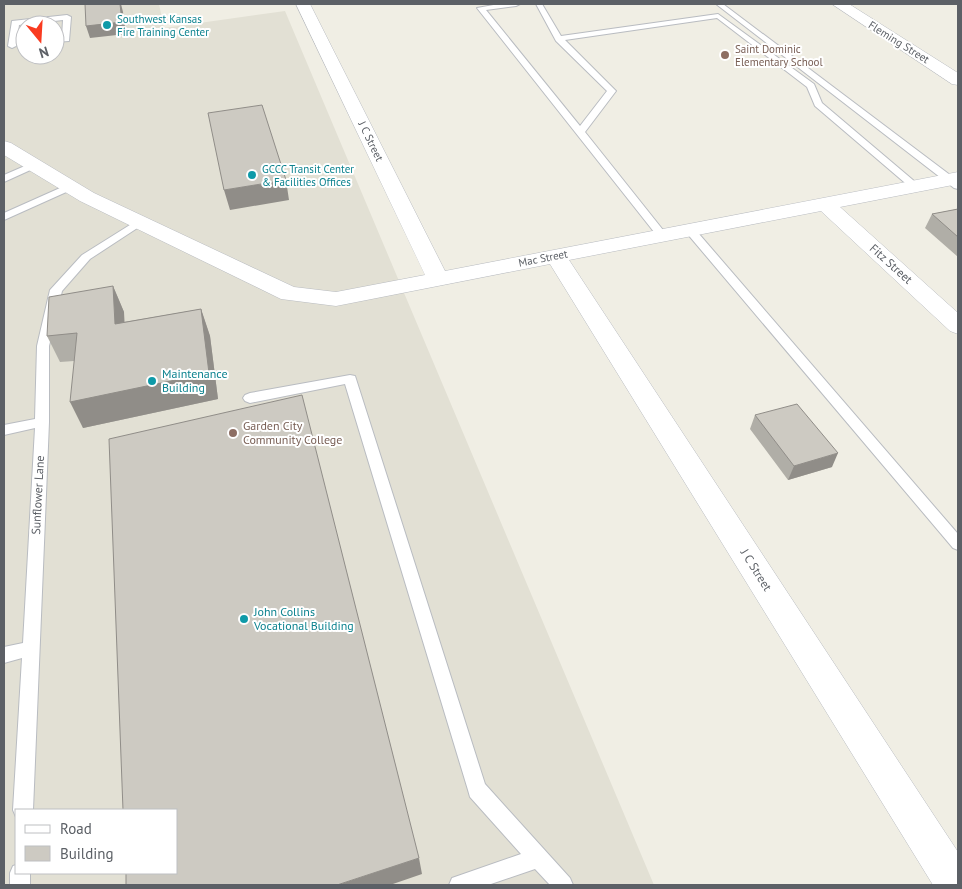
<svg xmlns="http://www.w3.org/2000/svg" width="962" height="889" font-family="'PT Sans',sans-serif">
	<rect width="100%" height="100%" fill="#f0eee4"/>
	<path fill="#e2e0d4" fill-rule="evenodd" d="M 4,4 L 159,4 L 164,28 L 285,11 L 654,885 L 4,885 ZM 25,25 L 55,25 L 55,55 L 25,55 ZM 16,810 L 176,810 L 176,873 L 16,873 Z"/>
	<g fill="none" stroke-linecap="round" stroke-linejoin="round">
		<g stroke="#b9bcc1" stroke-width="2">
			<path id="service" d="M 499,4 L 520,4 L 516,6 L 486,10 L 580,126 L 607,91 L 556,41 L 536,4 L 542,4 L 561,36 L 718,14 L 814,84 L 822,103 L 920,186 L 915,189 L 911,188 L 815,106 L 807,87 L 717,18 L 565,40 L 616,91 L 585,132 L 667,235 L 666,237 L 658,237 L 477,8 Z
				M 716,4 L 723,4 L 958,181 L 958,189 L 954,188 Z
				M 67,15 L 71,17 L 69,41 L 55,42 L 55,38 L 62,37 L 63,20 L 19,25 L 16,46 L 12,48 L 8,46 L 12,21 Z
				M 34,162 L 37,163 L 37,167 L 4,182 L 4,175 Z
				M 69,184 L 74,187 L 73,189 L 4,220 L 4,213 Z
				M 141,218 L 145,219 L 146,221 L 145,223 L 90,259 L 62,291 L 49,346 L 49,422 L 33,810 L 16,810 L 16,817 L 13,810 L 22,658 L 4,663 L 4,647 L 23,643 L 35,428 L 4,435 L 4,425 L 35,419 L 37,346 L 50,290 L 82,255 Z
				M 689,226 L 693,227 L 958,534 L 958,550 L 953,548 L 685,231 L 684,229 Z
				M 350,375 L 355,376 L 356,379 L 485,784 L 570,878 L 573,885 L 550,885 L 535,869 L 488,885 L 449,885 L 452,878 L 521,854 L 470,797 L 468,790 L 345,384 L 250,403 L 245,401 L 243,398 L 245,395 L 250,393 Z
				M 16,865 L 16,873 L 30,873 L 30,885 L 10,885 L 10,873 L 13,866 Z"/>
		</g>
		<g stroke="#b9bcc1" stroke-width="1">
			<path id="minor" d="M 296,4 L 310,4 L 445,271 L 958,172 L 958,184 L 840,207 L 958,313 L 958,334 L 950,331 L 821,211 L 569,260 L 958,852 L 958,885 L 933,885 L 550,264 L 336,306 L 281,299 L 80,201 L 4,155 L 4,141 L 11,143 L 94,193 L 294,287 L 336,292 L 425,275 Z"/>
		</g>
		<g stroke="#b9bcc1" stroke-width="1">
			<path id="tertiary" d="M 832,4 L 849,4 L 958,73 L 958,85 L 952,84 Z"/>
		</g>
		<use href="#service" fill="#fff" fill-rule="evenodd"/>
		<use href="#minor" fill="#fff" fill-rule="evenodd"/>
		<use href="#tertiary" fill="#fff" fill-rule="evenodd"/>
	</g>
	<path fill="#b0aea7" d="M 958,209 L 958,257 L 925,228 L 932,214 Z
		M 113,286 L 124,312 L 124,322 L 201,309 L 210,336 L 218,399 L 83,428 L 74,361 L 60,362 L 47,336 Z
		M 755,415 L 832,467 L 788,480 L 750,429 Z"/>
	<path fill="#908d88" d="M 120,4 L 121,4 L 123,12 L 126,34 L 90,38 L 86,26 Z
		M 286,180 L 289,200 L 230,210 L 224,190 Z
		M 113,286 L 124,312 L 126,350 L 115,324 Z
		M 201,309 L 210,336 L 218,399 L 83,428 L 70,402 Z
		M 838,453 L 832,467 L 788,480 L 794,466 Z
		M 419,858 L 422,874 L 390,885 L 337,885 Z"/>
	<path fill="#cdcac2" stroke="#908d88" d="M 85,4 L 120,4 L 122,22 L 86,26 Z
		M 262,105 L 286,180 L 224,190 L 208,113 Z
		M 958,209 L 958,237 L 932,214 Z
		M 113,286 L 115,324 L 201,309 L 209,373 L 70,402 L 77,333 L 47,336 L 49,297 Z
		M 302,395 L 419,858 L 337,885 L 126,885 L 126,873 L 176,873 L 176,810 L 123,810 L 109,439 Z
		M 797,404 L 838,453 L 794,466 L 755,415 Z"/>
	<g fill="#0f9aa8" stroke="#fff" stroke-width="2">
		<circle cx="107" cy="25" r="5"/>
		<circle cx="252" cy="175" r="5"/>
		<circle cx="152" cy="381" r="5"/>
		<circle cx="244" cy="619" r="5"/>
	</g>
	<g fill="#8d6e63" stroke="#fff" stroke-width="2">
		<circle cx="725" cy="55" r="5"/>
		<circle cx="233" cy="433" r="5"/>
	</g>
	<g text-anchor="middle" stroke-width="4" stroke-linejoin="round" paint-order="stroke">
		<g font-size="11" fill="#0d838f" stroke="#fff" text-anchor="start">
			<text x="117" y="23">Southwest Kansas<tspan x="117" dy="13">Fire Training Center</tspan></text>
			<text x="262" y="173">GCCC Transit Center<tspan x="262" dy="13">&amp; Facilities Offices</tspan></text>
		</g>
		<g font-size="11" fill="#5c6066" stroke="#fff">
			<text transform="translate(899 42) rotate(32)" y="4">Fleming Street</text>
			<text transform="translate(371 141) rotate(64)" y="4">J C Street</text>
			<text transform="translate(543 258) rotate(-11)" y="4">Mac Street</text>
		</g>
		<g font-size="11" fill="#785e54" stroke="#fff" text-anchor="start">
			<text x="735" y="53">Saint Dominic<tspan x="735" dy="13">Elementary School</tspan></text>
		</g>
		<g font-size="12" fill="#5c6066" stroke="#fff">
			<text transform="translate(891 264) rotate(42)" y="4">Fitz Street</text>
			<text transform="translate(38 495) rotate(-87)" y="4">Sunflower Lane</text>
			<text transform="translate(756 570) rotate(58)" y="4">J C Street</text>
		</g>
		<g font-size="12" fill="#0d838f" stroke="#fff" text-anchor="start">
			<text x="162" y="378">Maintenance<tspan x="162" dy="14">Building</tspan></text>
			<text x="254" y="616">John Collins<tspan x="254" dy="14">Vocational Building</tspan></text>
		</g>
		<g font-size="12" fill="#785e54" stroke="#fff" text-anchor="start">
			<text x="243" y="430">Garden City<tspan x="243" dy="14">Community College</tspan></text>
		</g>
	</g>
	<rect width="962" height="889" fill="none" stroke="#5c6066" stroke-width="10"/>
	<rect x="15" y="809" width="162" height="65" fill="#ffffff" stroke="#bebfc2"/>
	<rect x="25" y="825" width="25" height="8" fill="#ffffff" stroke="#bebfc2"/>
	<text x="60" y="834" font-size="15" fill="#5c6066">Road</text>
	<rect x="25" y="846" width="25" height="15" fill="#cdcac2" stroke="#bebfc2"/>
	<text x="60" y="859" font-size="15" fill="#5c6066">Building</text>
	<g transform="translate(40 40) rotate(162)"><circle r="24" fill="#ffffff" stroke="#bebfc2"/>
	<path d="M0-4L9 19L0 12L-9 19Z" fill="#f93b20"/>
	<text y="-8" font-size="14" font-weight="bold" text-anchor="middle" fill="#5c6066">N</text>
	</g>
</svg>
